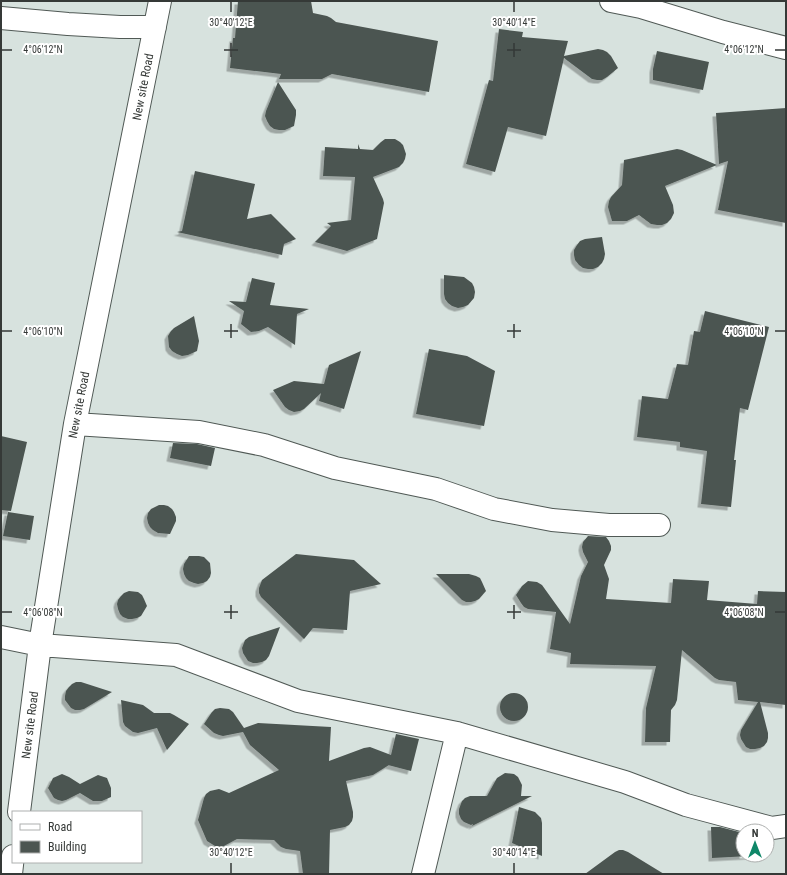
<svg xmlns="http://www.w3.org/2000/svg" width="787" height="875" font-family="'Roboto Condensed',sans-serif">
	<defs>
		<filter id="shadow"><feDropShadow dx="-3.5" dy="3.5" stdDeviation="0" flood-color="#0004"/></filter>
	</defs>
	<rect width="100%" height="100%" fill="#d7e2de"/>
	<path fill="#4c5551" filter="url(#shadow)" d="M 238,1 L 311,1 L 313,13 L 327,16 L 331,18 L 336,22 L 438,41 L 429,92 L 332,74 L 322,79 L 279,79 L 281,74 L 230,68 L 233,38 L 235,38 Z
		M 499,29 L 523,32 L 522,37 L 568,41 L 564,56 L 598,49 L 603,50 L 607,52 L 611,56 L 618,68 L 607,77 L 602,80 L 597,80 L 592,79 L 564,58 L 546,136 L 508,127 L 495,172 L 466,164 L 489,80 L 493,81 Z
		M 657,51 L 709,62 L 703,90 L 653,80 L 653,69 Z
		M 278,82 L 296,110 L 296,115 L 294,126 L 285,130 L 279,130 L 274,129 L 270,126 L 267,121 L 265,116 L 266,111 Z
		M 786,108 L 786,223 L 718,210 L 728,161 L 719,164 L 716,113 Z
		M 385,139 L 395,139 L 400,142 L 403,145 L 406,154 L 405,159 L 403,163 L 399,167 L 373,177 L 383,199 L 384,203 L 377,239 L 347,251 L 315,242 L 331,226 L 327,223 L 351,220 L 355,177 L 323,176 L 325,147 L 358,149 L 358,144 L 360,149 L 373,150 L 381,142 Z
		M 677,149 L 682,150 L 717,165 L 665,186 L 673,205 L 674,213 L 671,219 L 667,223 L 662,225 L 657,225 L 651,224 L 639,215 L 627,221 L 612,221 L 608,207 L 609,201 L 611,197 L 622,185 L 624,160 Z
		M 195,171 L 255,184 L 247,219 L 271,214 L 296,239 L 284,244 L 282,255 L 177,232 L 182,231 Z
		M 602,237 L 605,254 L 604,259 L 602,263 L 598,267 L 593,269 L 588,269 L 583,268 L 579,265 L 575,260 L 574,255 L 574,250 L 577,245 L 580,241 L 585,239 Z
		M 444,275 L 464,277 L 472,283 L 474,287 L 475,292 L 474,298 L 468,305 L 463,307 L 458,308 L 452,306 L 448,303 L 445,299 L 444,294 Z
		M 252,278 L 275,283 L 270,305 L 309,309 L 297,314 L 295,345 L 268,327 L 259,331 L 251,332 L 241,324 L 244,311 L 229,301 L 246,302 Z
		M 705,311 L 769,327 L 748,410 L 740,408 L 734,460 L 736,460 L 731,507 L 701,504 L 707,451 L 680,447 L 680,442 L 637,437 L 642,396 L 668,399 L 677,364 L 688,365 L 694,331 L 700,332 Z
		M 194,316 L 199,341 L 197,351 L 188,355 L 182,356 L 177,354 L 172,351 L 169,347 L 168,336 L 171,331 L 174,328 Z
		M 429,349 L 467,356 L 495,371 L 484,426 L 416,414 Z
		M 361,351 L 344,409 L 319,401 L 321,393 L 304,409 L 300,411 L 294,412 L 289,410 L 285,407 L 273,390 L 294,381 L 324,384 L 329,365 Z
		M 1,436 L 27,442 L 11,511 L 1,510 Z
		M 173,443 L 197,444 L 215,448 L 211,466 L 170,458 Z
		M 159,505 L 164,505 L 168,506 L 172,509 L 174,512 L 176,517 L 176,521 L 170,534 L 158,533 L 153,530 L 150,527 L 148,523 L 147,518 L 148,513 L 151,509 Z
		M 8,512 L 34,516 L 30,540 L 3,536 Z
		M 588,536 L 606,537 L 609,541 L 611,546 L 611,550 L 604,565 L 609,579 L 606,599 L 671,603 L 673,579 L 709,581 L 707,600 L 757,604 L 758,591 L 786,592 L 786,705 L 760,702 L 768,733 L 768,738 L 767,742 L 764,746 L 760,748 L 755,749 L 750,749 L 746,747 L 741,739 L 740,735 L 741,730 L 758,702 L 738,700 L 736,682 L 719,680 L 715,678 L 682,650 L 677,700 L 675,705 L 671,710 L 670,742 L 645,742 L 646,708 L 656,666 L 570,664 L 571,653 L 550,649 L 556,612 L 528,609 L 524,607 L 521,603 L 516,595 L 522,586 L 528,581 L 537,582 L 542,585 L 570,624 L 581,576 L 588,562 L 583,552 L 582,547 L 583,542 Z
		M 296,554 L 354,560 L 381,584 L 350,591 L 347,630 L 313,628 L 304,639 L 261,597 L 259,593 L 259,588 L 262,580 Z
		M 189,556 L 199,556 L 204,557 L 210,563 L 211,573 L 210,577 L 207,581 L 203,583 L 198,584 L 194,583 L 189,581 L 186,578 L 184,574 L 183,569 L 184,564 Z
		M 436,574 L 469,574 L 476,576 L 480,578 L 482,582 L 486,591 L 479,599 L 475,601 L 471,602 L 466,602 L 462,600 Z
		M 129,591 L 138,592 L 142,595 L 144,599 L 147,606 L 141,616 L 137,618 L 132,619 L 128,619 L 123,617 L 120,614 L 118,609 L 117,604 L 118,600 L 121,596 L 124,593 Z
		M 280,627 L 269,656 L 266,660 L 262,662 L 257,663 L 253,663 L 248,661 L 243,653 L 242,648 L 245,640 L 249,637 Z
		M 76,682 L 81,682 L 112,692 L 84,709 L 80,710 L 75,710 L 71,708 L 65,700 L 65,696 L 66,691 L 69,687 L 72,684 Z
		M500 707a14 14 0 1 1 28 0a14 14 0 1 1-28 0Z
		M 121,700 L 143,705 L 154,713 L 170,713 L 174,715 L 189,724 L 167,750 L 157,728 L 138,733 L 133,732 L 125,726 L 123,722 Z
		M 220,708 L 229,709 L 233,712 L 244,728 L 258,723 L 331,727 L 329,761 L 364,748 L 370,747 L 391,755 L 396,734 L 419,739 L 411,771 L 388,765 L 389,765 L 373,775 L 346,781 L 353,812 L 353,817 L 352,821 L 349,825 L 345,827 L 330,830 L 329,874 L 303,874 L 300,851 L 286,849 L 281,847 L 274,840 L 237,839 L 224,846 L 220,847 L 215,846 L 207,841 L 198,820 L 204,798 L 206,794 L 210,791 L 219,789 L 229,793 L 279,770 L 250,745 L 243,732 L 223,736 L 219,735 L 214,733 L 204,724 L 212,712 L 215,709 Z
		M 505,773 L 514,774 L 518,777 L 522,785 L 521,796 L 532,796 L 472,826 L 473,824 L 471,825 L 464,822 L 461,819 L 459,814 L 459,809 L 462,801 L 465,798 L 470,796 L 487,796 L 497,778 Z
		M 62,774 L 69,777 L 80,784 L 98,775 L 107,778 L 111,788 L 111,797 L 102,801 L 93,801 L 80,793 L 66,800 L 62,801 L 58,800 L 54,798 L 48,788 L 53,778 Z
		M 519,807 L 535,812 L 541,818 L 542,823 L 542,856 L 512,843 Z
		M 711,827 L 720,827 L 743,833 L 743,855 L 750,855 L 750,856 L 712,858 Z
		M 619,850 L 623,850 L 628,852 L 664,874 L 585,874 L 615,852 Z"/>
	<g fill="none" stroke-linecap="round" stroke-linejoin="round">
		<g stroke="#505955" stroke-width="24">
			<path id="street" d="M 611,1 L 641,7 L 723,32 L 786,48
				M 1,18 L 68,24 L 120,27 L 155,27
				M 75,424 L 199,432 L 264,445 L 335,468 L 436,489 L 494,509 L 552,520 L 609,525 L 659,525
				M 1,637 L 40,645 L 176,655 L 298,701 L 457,733 L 625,782 L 686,805 L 772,828 L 786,826
				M 19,812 L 40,645 L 75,424 L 160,1
				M 11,874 L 13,856
				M 423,874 L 457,733"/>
		</g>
		<use href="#street" stroke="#fff" stroke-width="22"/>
	</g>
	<path fill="none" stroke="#353937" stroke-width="1.5" d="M 231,2 L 231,12M 514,2 L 514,12M 231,43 L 231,57M 514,43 L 514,57M 2,50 L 12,50M 224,50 L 238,50M 507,50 L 521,50M 775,50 L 785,50M 231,324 L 231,338M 514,324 L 514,338M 2,331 L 12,331M 224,331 L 238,331M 507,331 L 521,331M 775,331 L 785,331M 231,605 L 231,619M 514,605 L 514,619M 2,612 L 12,612M 224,612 L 238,612M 507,612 L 521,612M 775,612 L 785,612M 231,863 L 231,873M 514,863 L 514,873"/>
	<g text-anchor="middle" stroke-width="4" stroke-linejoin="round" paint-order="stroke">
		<g font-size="12" fill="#353937" stroke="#fff">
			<text transform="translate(143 87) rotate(-79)" y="4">New site Road</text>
			<text transform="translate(79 405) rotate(-79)" y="4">New site Road</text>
			<text transform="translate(30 725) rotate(-83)" y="4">New site Road</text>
		</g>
	</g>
	<g font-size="10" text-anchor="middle" fill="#353937" stroke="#fff" stroke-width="4" stroke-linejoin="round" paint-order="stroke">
		<text x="231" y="26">30°40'12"E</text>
		<text x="514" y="26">30°40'14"E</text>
		<text x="43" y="53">4°06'12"N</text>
		<text x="744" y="53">4°06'12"N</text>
		<text x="43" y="335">4°06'10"N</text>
		<text x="744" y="335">4°06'10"N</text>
		<text x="43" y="616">4°06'08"N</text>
		<text x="744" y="616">4°06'08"N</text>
		<text x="231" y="856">30°40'12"E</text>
		<text x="514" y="856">30°40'14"E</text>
	</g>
	<rect width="787" height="875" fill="none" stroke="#353937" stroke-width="4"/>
	<rect x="12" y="811" width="130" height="52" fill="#ffffff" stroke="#aeb0af"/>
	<rect x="20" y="824" width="20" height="6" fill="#ffffff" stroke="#aeb0af"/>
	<text x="48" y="831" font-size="12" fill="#353937">Road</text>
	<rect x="20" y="841" width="20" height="12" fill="#4c5551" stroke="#aeb0af"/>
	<text x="48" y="851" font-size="12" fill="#353937">Building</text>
	<g transform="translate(755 843)"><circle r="19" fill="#ffffff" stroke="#aeb0af"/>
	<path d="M0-3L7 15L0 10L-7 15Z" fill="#0f8768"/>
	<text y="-6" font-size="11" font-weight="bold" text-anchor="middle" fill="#353937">N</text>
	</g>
</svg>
